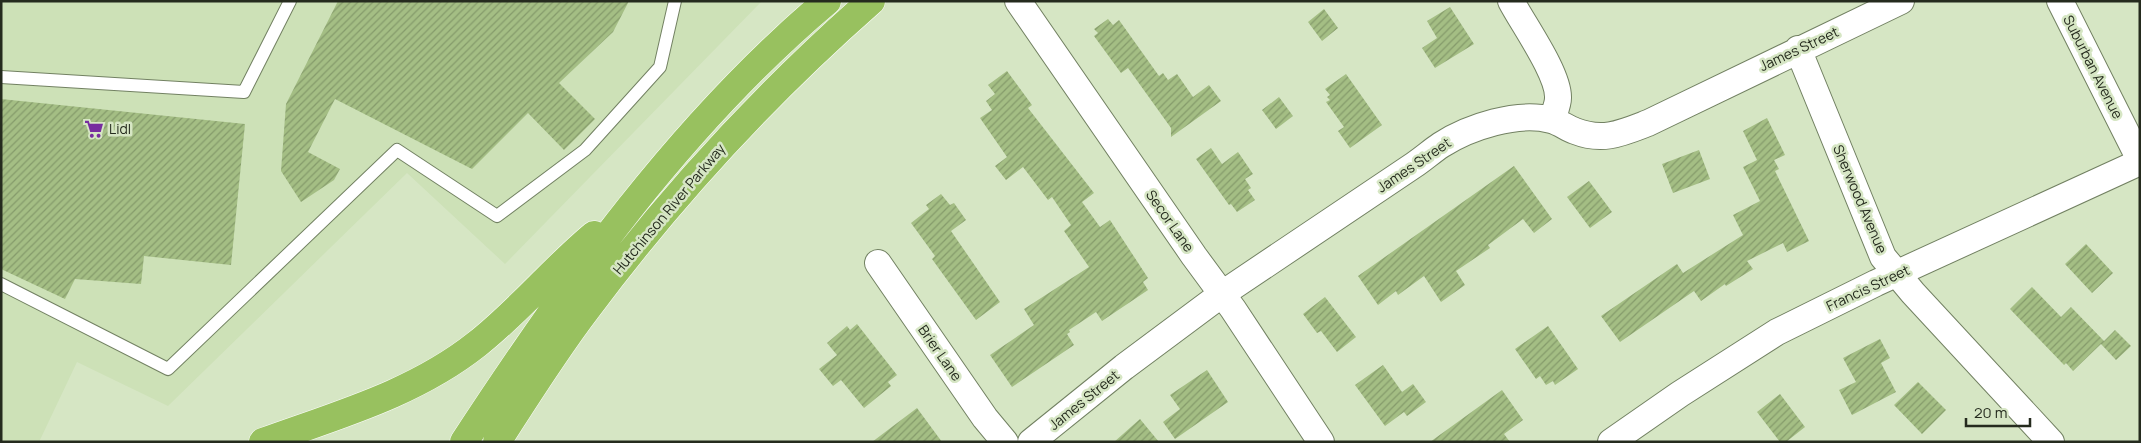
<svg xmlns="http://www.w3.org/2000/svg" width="2141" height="443" font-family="Manrope,sans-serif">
	<defs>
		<pattern id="building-hatch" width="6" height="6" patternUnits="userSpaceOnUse" patternTransform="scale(1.25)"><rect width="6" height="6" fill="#a4be84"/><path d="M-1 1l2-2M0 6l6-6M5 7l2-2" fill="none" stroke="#859b6b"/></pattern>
	</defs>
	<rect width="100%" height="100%" fill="#d6e6c4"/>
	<path fill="#cde1b7" d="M 1,1 L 762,1 L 505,264 L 407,173 L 168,406 L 77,362 L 39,442 L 1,442 Z"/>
	<path fill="url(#building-hatch)" d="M 338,1 L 629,1 L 613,32 L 559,83 L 595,119 L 564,150 L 528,113 L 472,169 L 335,99 L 308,152 L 340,169 L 334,180 L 301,202 L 281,171 L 286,104 Z
		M 1450,7 L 1474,44 L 1435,68 L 1422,48 L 1437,38 L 1427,21 Z
		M 1324,9 L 1338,28 L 1322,41 L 1308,22 Z
		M 1108,19 L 1113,25 L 1119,20 L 1159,76 L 1163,73 L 1168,80 L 1177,74 L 1193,97 L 1209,85 L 1221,101 L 1171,137 L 1171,128 L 1128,68 L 1121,73 L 1094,36 L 1098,33 L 1094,29 Z
		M 1007,71 L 1032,105 L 1028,108 L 1094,193 L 1082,202 L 1100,227 L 1110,220 L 1148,278 L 1143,282 L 1148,290 L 1102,321 L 1096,312 L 1069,330 L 1070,332 L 1067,334 L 1074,345 L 1012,387 L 990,355 L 1034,325 L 1024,309 L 1089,267 L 1064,231 L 1071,225 L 1052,197 L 1048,200 L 1023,167 L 1006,180 L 995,166 L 1007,157 L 980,118 L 992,110 L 986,101 L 995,94 L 988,85 Z
		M 1346,74 L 1382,125 L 1350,148 L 1338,131 L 1344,127 L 1326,102 L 1330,100 L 1327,97 L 1330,95 L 1325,89 Z
		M 1279,97 L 1293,116 L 1276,129 L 1262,110 Z
		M 1,99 L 245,124 L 231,265 L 144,256 L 141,284 L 75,279 L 65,299 L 1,269 Z
		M 1767,118 L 1785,155 L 1774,160 L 1779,169 L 1775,171 L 1809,241 L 1787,252 L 1783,243 L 1747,261 L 1753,269 L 1726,286 L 1725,284 L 1701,301 L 1694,291 L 1620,342 L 1601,316 L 1677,264 L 1683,273 L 1743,235 L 1733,215 L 1760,201 L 1743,167 L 1757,160 L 1743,131 Z
		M 1211,148 L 1222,164 L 1238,152 L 1253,174 L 1245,179 L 1251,188 L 1248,190 L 1255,200 L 1237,212 L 1231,204 L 1229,205 L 1196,159 Z
		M 1699,150 L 1710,179 L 1673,193 L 1662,164 Z
		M 1514,166 L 1552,219 L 1534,233 L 1523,219 L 1488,245 L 1490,248 L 1456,271 L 1465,285 L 1441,302 L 1424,276 L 1398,295 L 1396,291 L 1378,305 L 1358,276 Z
		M 1589,181 L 1612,212 L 1590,228 L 1567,197 Z
		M 941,194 L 950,205 L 954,203 L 966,220 L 951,231 L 1000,302 L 976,320 L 932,259 L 935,256 L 911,223 L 929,209 L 926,205 Z
		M 2086,244 L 2113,273 L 2092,293 L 2065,264 Z
		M 2032,287 L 2061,317 L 2071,307 L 2104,341 L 2115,330 L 2131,346 L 2116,360 L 2101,344 L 2073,371 L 2066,363 L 2064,365 L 2010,309 Z
		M 1325,297 L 1356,337 L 1337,352 L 1321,331 L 1317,333 L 1303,314 Z
		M 857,324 L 897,375 L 888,382 L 891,386 L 864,408 L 841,380 L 833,386 L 819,369 L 837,355 L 827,343 L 847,326 L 850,330 Z
		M 1548,326 L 1578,369 L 1555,385 L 1553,381 L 1546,385 L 1540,376 L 1536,379 L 1515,349 Z
		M 1880,339 L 1890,358 L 1881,363 L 1896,392 L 1852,415 L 1839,390 L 1856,382 L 1843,358 Z
		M 1383,365 L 1402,392 L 1413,384 L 1426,402 L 1407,416 L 1404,412 L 1385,426 L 1355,385 Z
		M 1207,370 L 1228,402 L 1175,439 L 1163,422 L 1180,409 L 1170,395 Z
		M 1918,382 L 1946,410 L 1922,434 L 1894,405 Z
		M 1502,390 L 1523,420 L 1504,434 L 1510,442 L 1430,442 Z
		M 1780,394 L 1805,427 L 1786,442 L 1780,442 L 1757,412 Z
		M 917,408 L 942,442 L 872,442 Z
		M 1140,419 L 1159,442 L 1114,442 Z"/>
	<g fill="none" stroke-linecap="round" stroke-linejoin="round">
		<g stroke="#728162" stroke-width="14">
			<path id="lane" d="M 1,77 L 244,92 L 290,1
				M 1,284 L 168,369 L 397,150 L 497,216 L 585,150 L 660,67 L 675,1"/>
		</g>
		<g stroke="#728162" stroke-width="28">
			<path id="street" d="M 1018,1 L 1194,256 L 1233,309 L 1321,442
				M 1511,1 C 1523,24 1559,74 1558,98 C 1558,105 1554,113 1552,120
				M 2060,1 L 2140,160
				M 1798,49 L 1883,257 L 1913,293 L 2051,442
				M 878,263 L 985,418 L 1005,442
				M 1031,442 L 1124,367 L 1222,294 L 1414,165 C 1423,159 1432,151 1441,145 C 1469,127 1518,111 1551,120 C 1559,122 1567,128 1575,131 C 1603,142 1622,133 1648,123 L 1901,1
				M 1611,442 L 1680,394 L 1777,332 L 1876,283 L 2140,162"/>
		</g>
		<g stroke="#fff" stroke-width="29">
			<path id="highway" d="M 263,442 C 337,415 414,394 477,344 C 519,311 553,269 594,235
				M 464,442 C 568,283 681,124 827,1
				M 497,442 C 526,397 554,352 586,310 C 671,196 764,95 871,1"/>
		</g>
		<use href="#lane" stroke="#fff" stroke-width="12"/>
		<use href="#street" stroke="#fff" stroke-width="26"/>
		<use href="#highway" stroke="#98c15f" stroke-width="28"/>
	</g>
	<defs>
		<g id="supermarket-bare" transform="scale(1.5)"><path d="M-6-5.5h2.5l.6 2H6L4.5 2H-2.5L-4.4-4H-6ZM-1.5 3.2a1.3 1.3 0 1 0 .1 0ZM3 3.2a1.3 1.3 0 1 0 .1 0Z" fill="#772d9f" stroke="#d6e6c4" stroke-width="2.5" paint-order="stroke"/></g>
	</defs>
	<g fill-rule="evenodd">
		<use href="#supermarket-bare" x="94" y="129"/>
	</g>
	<g text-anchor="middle" stroke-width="5" stroke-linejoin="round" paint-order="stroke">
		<g font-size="14" fill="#252b1e" stroke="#d6e6c4">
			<text transform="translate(1799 49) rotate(-25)" y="5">James Street</text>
			<text transform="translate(2093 67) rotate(63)" y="5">Suburban Avenue</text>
			<text transform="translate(1414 165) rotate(-34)" y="5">James Street</text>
			<text transform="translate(1860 199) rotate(67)" y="5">Sherwood Avenue</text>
			<text transform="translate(669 209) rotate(-50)" y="5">Hutchinson River Parkway</text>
			<text transform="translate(1170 221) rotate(55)" y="5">Secor Lane</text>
			<text transform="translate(1868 288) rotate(-25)" y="5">Francis Street</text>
			<text transform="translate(940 353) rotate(55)" y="5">Brier Lane</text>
			<text transform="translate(1084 400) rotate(-39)" y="5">James Street</text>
		</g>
		<g font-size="14" fill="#252b1e" stroke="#d6e6c4" text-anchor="start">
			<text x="109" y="134">Lidl</text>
		</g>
	</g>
	<rect width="2141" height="443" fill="none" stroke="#252b1e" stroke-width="5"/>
	<path d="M1966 418v8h64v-8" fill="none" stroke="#252b1e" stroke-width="2.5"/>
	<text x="1974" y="418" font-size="15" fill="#252b1e" stroke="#d6e6c4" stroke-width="4" paint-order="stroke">20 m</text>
</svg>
